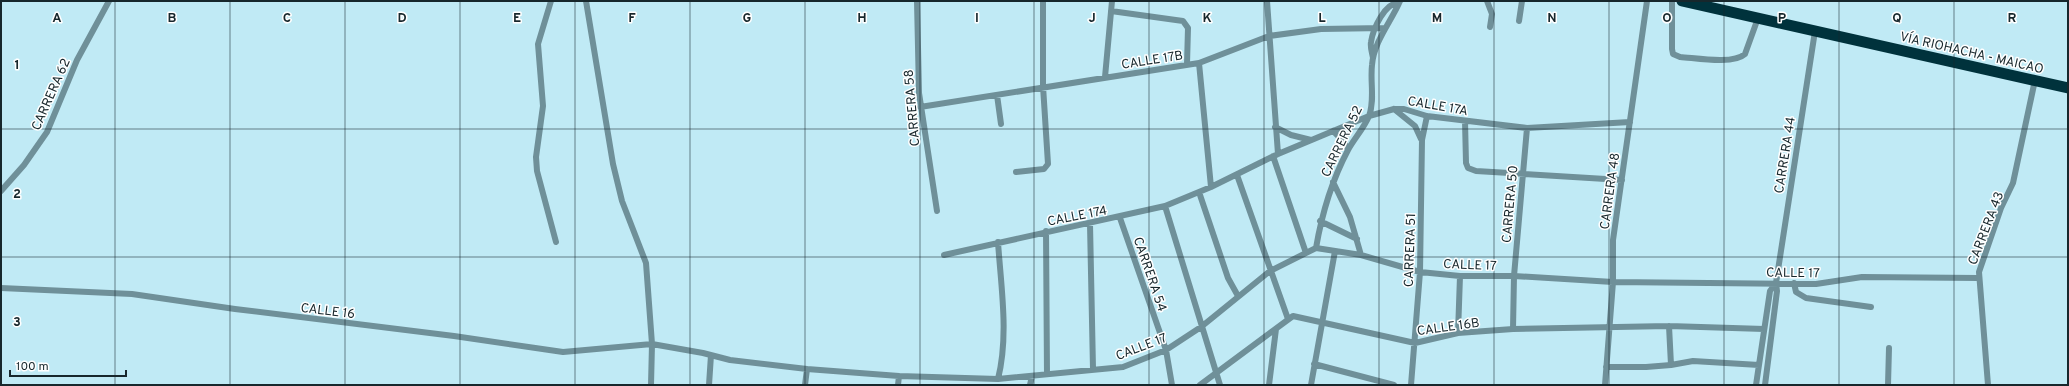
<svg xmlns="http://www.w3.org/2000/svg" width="2069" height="386" font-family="Overpass,sans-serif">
	<rect width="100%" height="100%" fill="#c0eaf5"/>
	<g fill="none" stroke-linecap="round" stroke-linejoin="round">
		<path stroke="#6f9099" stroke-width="6" d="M 551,1 L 538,44 L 543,106 L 536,157 L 537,171 L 556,242
			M 586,1 L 613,164 L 622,201 L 646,263 L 652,344 L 651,385
			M 917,1 L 919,93 L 937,211
			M 1267,1 L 1278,154
			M 1487,1 L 1492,14 L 1490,27
			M 1672,1 L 1672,49 L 1673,54 L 1680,57 C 1696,58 1733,65 1745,54 L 1758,18
			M 1111,11 L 1183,21 L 1188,28 L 1187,64
			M 1519,21 L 1522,1
			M 1373,58 C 1372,52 1370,47 1371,42 C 1373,29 1385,2 1399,3
			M 1199,63 L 1211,187
			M 1105,77 L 1112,1
			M 997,95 L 1001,124
			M 920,107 L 1199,63 L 1269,36 L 1321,29 L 1384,28
			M 1394,109 L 1415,126 L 1421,139
			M 1465,121 L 1466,163 L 1468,168 L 1476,171 L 1622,180
			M 1275,127 L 1291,135 L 1311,140
			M 1333,131 L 1344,142 L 1348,150
			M 1273,156 L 1306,253
			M 1016,172 L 1044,169 L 1048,164 L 1043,86 L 1043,1
			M 1237,175 L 1288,319
			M 1333,182 L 1350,217 L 1361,255
			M 1,191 L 24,165 L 47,132 L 77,60 L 109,1
			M 1199,192 L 1228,278 L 1238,296
			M 1165,206 L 1220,385
			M 1120,218 L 1166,350 L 1172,385
			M 1320,221 L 1357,239
			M 1090,224 L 1093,369
			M 1046,231 L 1047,374
			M 998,242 C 1001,287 1009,335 998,379
			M 1316,248 C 1322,213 1331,182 1348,150 C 1354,139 1364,128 1369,116 C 1375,100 1370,82 1372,65 C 1374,41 1391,22 1400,1
			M 944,255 L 1165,206 L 1211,187 L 1278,154 L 1369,116 L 1394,109 L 1404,109 L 1427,116 L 1527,128 L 1630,122
			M 1794,283 L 1796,292 L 1806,298 L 1871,307
			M 1,288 L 132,294 L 235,309 L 454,336 L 563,352 L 652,344 L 703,353 L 730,360 L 807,369 L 899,376 L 998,379 L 1123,367 L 1166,350 L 1201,327 L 1270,271 L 1316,248 L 1361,255 L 1420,272 L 1460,276 L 1514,276 L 1613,282 L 1816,284 L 1862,277 L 1978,278
			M 1669,326 L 1671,365
			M 1513,329 L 1514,276 L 1527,128
			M 1458,333 L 1460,276
			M 1314,364 L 1394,385
			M 1606,367 L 1646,367 L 1671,365 L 1693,361 L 1759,365
			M 709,385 L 711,355
			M 805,385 L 807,369
			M 898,385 L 899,376
			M 1030,385 L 1032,376
			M 1200,385 L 1293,316 L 1415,343 L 1458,333 L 1513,329 L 1669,326 L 1764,329
			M 1269,385 L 1276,329
			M 1311,385 L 1335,251
			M 1411,385 L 1420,272 L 1422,140 L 1427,116
			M 1605,385 L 1613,282 L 1613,240 L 1647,1
			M 1756,385 L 1770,291 L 1776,283
			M 1765,385 L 1777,291 L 1776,283 L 1815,31
			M 1888,385 L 1889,348
			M 1988,385 L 1979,272 L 2001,208 L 2013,183 L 2035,80"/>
		<path stroke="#00323c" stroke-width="11" d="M 1682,1 L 2068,88"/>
	</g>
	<path fill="none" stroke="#17272c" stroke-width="1" stroke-opacity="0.55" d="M 115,1 L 115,385M 230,1 L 230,385M 345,1 L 345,385M 460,1 L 460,385M 575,1 L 575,385M 690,1 L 690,385M 805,1 L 805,385M 920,1 L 920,385M 1034,1 L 1034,385M 1149,1 L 1149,385M 1264,1 L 1264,385M 1379,1 L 1379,385M 1494,1 L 1494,385M 1609,1 L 1609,385M 1724,1 L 1724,385M 1839,1 L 1839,385M 1954,1 L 1954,385M 1,129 L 2068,129M 1,257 L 2068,257"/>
	<g text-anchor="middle" stroke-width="3" stroke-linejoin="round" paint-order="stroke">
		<g font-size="13" fill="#17272c" stroke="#fff">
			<text transform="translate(1972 52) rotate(13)" y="5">VÍA RIOHACHA - MAICAO</text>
			<text transform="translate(1152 59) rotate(-9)" y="5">CALLE 17B</text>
			<text transform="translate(50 94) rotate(-66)" y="5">CARRERA 62</text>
			<text transform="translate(1438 105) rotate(10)" y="5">CALLE 17A</text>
			<text transform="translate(911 108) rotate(-95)" y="5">CARRERA 58</text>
			<text transform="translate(1341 141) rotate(-64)" y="5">CARRERA 52</text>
			<text transform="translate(1784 155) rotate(-81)" y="5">CARRERA 44</text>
			<text transform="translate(1609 191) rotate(-82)" y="5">CARRERA 48</text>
			<text transform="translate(1509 204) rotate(-85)" y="5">CARRERA 50</text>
			<text transform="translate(1077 215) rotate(-11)" y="5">CALLE 174</text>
			<text transform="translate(1985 228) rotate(-69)" y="5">CARRERA 43</text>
			<text transform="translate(1409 250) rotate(-88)" y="5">CARRERA 51</text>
			<text transform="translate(1470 264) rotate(2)" y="5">CALLE 17</text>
			<text transform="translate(1793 272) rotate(1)" y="5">CALLE 17</text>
			<text transform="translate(1151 274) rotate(71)" y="5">CARRERA 54</text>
			<text transform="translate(328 310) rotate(7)" y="5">CALLE 16</text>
			<text transform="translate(1448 326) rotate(-8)" y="5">CALLE 16B</text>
			<text transform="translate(1141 346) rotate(-21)" y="5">CALLE 17</text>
		</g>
	</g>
	<g font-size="13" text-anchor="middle" font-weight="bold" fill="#17272c" stroke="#fff" stroke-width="3" stroke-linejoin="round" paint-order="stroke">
		<text x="57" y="22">A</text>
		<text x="172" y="22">B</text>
		<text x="287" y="22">C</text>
		<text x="402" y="22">D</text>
		<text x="517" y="22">E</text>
		<text x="632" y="22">F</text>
		<text x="747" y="22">G</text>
		<text x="862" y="22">H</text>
		<text x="977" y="22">I</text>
		<text x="1092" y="22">J</text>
		<text x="1207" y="22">K</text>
		<text x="1322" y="22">L</text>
		<text x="1437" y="22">M</text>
		<text x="1552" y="22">N</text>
		<text x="1667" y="22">O</text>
		<text x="1782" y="22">P</text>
		<text x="1897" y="22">Q</text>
		<text x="2012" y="22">R</text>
		<text x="17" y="69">1</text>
		<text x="17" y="198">2</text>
		<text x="17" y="326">3</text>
	</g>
	<rect width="2069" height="386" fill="none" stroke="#17272c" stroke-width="4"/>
	<path d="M10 370v6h116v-6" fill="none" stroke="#17272c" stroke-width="2"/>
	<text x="16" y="370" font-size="12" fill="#17272c" stroke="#ffffff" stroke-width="3" paint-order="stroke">100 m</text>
</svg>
